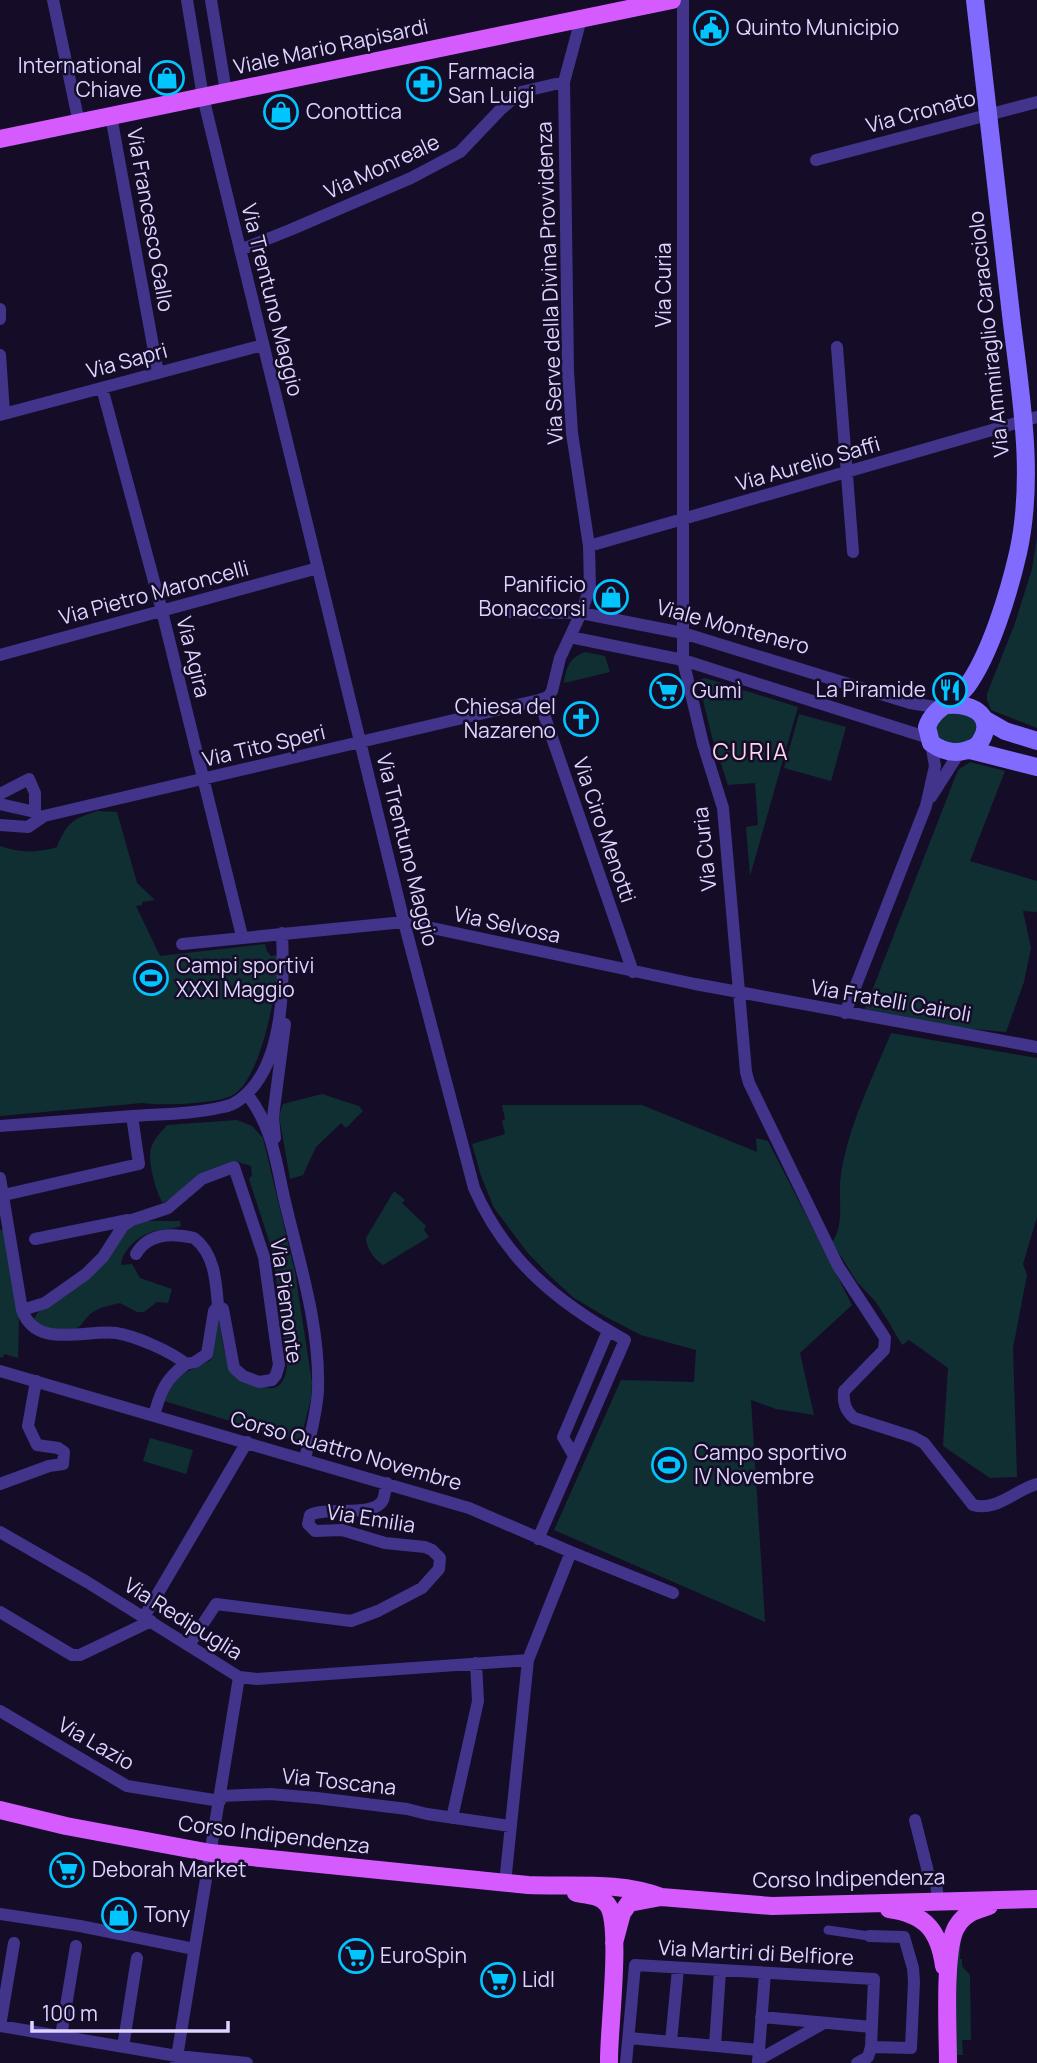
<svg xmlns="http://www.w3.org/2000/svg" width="1037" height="2063" font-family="Manrope,sans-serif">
	<rect width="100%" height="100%" fill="#150d28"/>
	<path fill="#0f2f33" d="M 1037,537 L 1037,728 L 991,710 L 987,700 L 987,694 L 1015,623 L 1032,569 Z
		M 585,652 L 605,656 L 610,672 L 564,683 C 566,668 569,658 585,652 Z
		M 705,678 L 798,707 L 750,876 L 746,827 L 758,825 L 755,783 L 728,785 L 712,737 L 698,680 Z
		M 950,711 L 976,718 L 978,733 L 965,746 L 940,742 L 934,723 Z
		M 799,714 L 846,727 L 831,781 L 784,768 Z
		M 970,762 L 1005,771 L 970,861 L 1037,881 L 1037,912 L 1023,911 L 1031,948 L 1024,982 L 1006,1032 L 963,1028 L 865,1009 L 958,770 Z
		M 97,811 L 117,812 L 137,883 L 155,900 L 142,902 L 142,905 L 136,906 L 160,956 L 265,944 L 267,951 L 271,956 L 278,955 C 278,986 262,1078 233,1095 C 218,1104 159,1106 142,1103 L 0,1116 L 0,846 C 19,853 38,853 57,847 C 67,822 73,819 97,811 Z
		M 891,1033 L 1037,1058 L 1037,1217 L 1023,1264 L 1027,1275 L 1013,1348 L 1017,1477 L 990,1478 L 943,1446 L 948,1368 L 909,1340 L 902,1345 L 888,1321 L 875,1301 L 857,1282 L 832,1242 C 844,1226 839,1203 840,1183 C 845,1132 872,1080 891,1033 Z
		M 322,1094 L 359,1106 L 363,1111 L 346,1128 L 341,1123 L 316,1147 L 303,1175 L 290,1179 L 279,1116 L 283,1104 Z
		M 502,1105 L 642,1105 L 757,1152 L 756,1138 L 768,1141 L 852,1305 L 800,1353 L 814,1415 L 776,1409 L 751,1400 L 765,1622 L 554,1530 L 621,1380 L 694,1382 L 696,1350 L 641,1335 L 606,1317 L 574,1298 L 549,1275 L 527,1252 L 494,1208 L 481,1176 L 472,1144 L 505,1134 L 502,1121 L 505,1119 Z
		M 237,1120 L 252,1126 L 263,1138 L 295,1272 L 312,1383 L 311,1398 L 300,1442 L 164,1401 L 174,1378 L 211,1360 L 218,1315 C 221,1329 222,1346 227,1359 C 230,1365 238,1370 243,1374 C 262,1389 282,1399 287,1367 L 273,1253 L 249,1179 L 252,1175 L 251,1166 L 235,1161 L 163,1203 C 156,1193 147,1160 151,1148 C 154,1139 161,1132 167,1125 Z
		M 394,1191 L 405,1200 L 402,1203 L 426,1226 L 424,1230 L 429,1237 L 383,1265 C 375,1260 366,1248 366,1238 Z
		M 146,1221 L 180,1221 L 181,1226 C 172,1230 161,1229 152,1232 C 138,1236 122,1250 121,1265 L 132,1264 L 140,1278 L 172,1289 L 168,1303 L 157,1302 L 144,1312 L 137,1312 L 120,1303 C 111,1305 101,1307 93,1312 C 88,1315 85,1320 81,1325 C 70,1336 50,1328 37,1324 L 34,1319 L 38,1312 L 129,1228 Z
		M 5,1229 L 19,1320 L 18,1358 L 4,1354 L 3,1358 L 0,1357 L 0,1230 Z
		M 150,1438 L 193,1450 L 186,1474 L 143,1461 Z
		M 961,1931 L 960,1959 L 962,1959 L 962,1966 L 970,1975 L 971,2040 L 962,2040 L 963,2055 L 955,2055 L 958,1939 Z"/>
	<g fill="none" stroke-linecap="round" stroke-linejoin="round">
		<path stroke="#42348b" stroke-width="9" d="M 828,1930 L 869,1936"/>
		<path stroke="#42348b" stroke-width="12" d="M 53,0 L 79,123
			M 187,0 L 203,97 L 404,922 L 474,1188 C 505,1260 558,1303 625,1340 L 538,1539
			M 211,0 L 226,92
			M 683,0 L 683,660 L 703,744 L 723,808 L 746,1072 L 749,1083 L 838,1266 L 885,1338 L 884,1350 L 844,1391 C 843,1403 845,1410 854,1418 L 913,1437 L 924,1443 L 973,1505 C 996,1512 1015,1490 1037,1484
			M 111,116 L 158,373
			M 816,160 L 1037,102
			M 240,250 L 290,230 L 411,178 L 460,152 L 500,110 L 521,92 L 564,82
			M 0,309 L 0,319
			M 837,347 L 853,552
			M 0,355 L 4,413
			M 102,388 L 162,611 L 242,936
			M 0,415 L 263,345
			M 589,546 L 1037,417
			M 509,612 L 581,613 L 683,633 L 910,703 L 941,708
			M 570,637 L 683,660 L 929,738
			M 0,655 L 318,568
			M 539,700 L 633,972
			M 0,794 L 29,779 L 35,793 L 35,812 L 39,818
			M 931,797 L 959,753
			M 0,804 L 35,812
			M 0,825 L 28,827 L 44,816 L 539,700 L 548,697 L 552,691 L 560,658 L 581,613 L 590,588 L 589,546 L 572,433 L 568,371 L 564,82 L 581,19
			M 182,944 L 404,922 L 695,984 L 1037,1047
			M 845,1013 L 926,806 L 935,766 L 931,743
			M 247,1094 C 275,1130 276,1167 287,1210 C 301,1268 320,1328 318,1390 C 317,1412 310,1436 305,1459
			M 0,1126 C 44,1123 89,1119 133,1116 C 163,1114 194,1114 223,1107 C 230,1106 237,1102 242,1098 C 285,1064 284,981 282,933
			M 275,1138 L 273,1117 L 285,1024
			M 0,1178 L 22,1310
			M 0,1196 L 139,1164 L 132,1116
			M 35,1239 L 128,1220
			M 136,1254 C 148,1233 172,1233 194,1238 C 215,1254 216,1282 218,1306 L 214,1311 L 207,1354 L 195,1362 L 186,1364
			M 0,1371 L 469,1508 L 571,1552 L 673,1593
			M 154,1416 C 160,1392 166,1378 186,1364 C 172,1352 136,1336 116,1333 C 86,1329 36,1350 22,1310 L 45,1303 L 86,1274 L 103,1257 L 123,1226 L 132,1220 L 168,1208 L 202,1179 L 234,1167 L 264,1257 L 279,1365 L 276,1375 L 272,1380 L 259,1382 L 243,1376 L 234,1368 L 223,1309 L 218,1306
			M 574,1456 L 563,1437 L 608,1331
			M 0,1484 L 49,1466 L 63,1464 L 64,1452 L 58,1448 L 37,1445 L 28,1426 L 36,1381
			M 0,1532 L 87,1582 L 239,1677 L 257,1679 L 528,1660
			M 0,1612 L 72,1655 L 80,1655 L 151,1621
			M 144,1617 L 247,1442
			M 189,1645 L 216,1604 L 351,1621 L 378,1611 L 422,1588 L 439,1569 L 440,1558 L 432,1550 L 425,1547 L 385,1543 L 342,1530 L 315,1531 L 308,1524 L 310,1515 C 327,1506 374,1518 383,1500 C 385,1495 385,1488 387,1483
			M 0,1711 L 127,1786 L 220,1801
			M 221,1796 L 270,1794 L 317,1798 L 407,1809 L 427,1814 L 510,1826
			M 452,1818 L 478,1701 L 476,1663
			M 915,1820 L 928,1872 L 936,1883 L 938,1900
			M 505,1883 L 528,1660 L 571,1552
			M 0,1914 L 80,1926 L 194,1949
			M 869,1936 L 904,1937 L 913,1968 L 914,1982 L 911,2048 L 871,2047
			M 761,2017 L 872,2027
			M 0,2026 L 177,2056 L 247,2063
			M 0,2026 L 14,1943
			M 61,2036 L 76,1946
			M 629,2038 L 759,2050
			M 671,2042 L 678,1969
			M 715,2046 L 720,1971
			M 123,2047 L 137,1958
			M 758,2060 L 824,2023
			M 176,2063 L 239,1677
			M 626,2063 L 635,1965 L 874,1979 L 871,2047 L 868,2057 L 857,2063
			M 758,2063 L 765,1973"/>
		<path stroke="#816bff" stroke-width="18" d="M 946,705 C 974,702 999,718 977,746 C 960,755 946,754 931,743 L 927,727 C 933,707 955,702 967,686 C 990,655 1009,592 1018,553 C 1036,472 1019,387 1010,306 C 998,204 987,102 975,0
			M 984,719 L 1005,731 L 1037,741
			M 970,750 L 1037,767"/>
		<path stroke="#d65bff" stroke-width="18" d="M 0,139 L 672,0
			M 0,1810 L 66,1826 L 211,1853 L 528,1885 C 572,1887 619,1881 661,1897
			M 576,1893 C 587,1895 600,1895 607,1904 C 623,1923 608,2033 609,2063
			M 889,1909 C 925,1914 939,1930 944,1966
			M 614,1943 L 622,1913 L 629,1903 L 661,1897 L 772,1906 L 1037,1899
			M 948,2063 C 948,2034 943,1947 957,1926 C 965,1913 976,1910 989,1906"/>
	</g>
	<defs>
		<g id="civic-ring" transform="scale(1.75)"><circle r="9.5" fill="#150d28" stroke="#00c5ff" stroke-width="1.5"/><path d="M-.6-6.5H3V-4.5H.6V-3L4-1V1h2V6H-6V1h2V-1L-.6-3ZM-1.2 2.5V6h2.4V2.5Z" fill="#00c5ff"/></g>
		<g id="shop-ring" transform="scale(1.75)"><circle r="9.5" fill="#150d28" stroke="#00c5ff" stroke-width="1.5"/><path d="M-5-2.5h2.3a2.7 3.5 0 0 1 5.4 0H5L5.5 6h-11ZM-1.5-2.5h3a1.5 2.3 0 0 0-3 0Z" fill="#00c5ff"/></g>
		<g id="pharmacy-ring" transform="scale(1.75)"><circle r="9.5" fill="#150d28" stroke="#00c5ff" stroke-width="1.5"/><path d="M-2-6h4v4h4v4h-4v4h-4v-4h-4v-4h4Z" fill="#00c5ff"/></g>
		<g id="restaurant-ring" transform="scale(1.75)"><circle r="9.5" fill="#150d28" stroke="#00c5ff" stroke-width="1.5"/><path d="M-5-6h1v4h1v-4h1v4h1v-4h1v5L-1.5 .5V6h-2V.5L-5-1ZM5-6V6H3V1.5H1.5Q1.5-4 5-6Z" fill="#00c5ff"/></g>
		<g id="supermarket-ring" transform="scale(1.75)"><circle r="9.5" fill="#150d28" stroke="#00c5ff" stroke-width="1.5"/><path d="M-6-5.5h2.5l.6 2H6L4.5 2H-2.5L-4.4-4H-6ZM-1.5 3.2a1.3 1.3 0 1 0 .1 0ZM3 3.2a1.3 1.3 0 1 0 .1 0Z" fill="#00c5ff"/></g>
		<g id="church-ring" transform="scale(1.75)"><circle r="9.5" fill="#150d28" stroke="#00c5ff" stroke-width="1.5"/><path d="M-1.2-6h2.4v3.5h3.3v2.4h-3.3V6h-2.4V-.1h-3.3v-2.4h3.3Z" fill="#00c5ff"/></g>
		<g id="stadium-ring" transform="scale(1.75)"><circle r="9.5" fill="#150d28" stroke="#00c5ff" stroke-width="1.5"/><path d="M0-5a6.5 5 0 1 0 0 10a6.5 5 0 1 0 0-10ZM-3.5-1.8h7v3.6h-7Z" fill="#00c5ff"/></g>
	</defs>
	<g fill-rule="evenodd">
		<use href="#civic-ring" x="711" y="28"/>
		<use href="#shop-ring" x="167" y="78"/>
		<use href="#pharmacy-ring" x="424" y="84"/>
		<use href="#shop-ring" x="281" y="112"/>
		<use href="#shop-ring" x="611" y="597"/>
		<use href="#restaurant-ring" x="950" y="690"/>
		<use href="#supermarket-ring" x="667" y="691"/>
		<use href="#church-ring" x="581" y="719"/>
		<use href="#stadium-ring" x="151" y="978"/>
		<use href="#stadium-ring" x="669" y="1465"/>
		<use href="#supermarket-ring" x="67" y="1870"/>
		<use href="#shop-ring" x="119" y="1915"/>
		<use href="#supermarket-ring" x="356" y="1956"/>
		<use href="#supermarket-ring" x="498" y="1980"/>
	</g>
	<g text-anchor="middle" stroke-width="5" stroke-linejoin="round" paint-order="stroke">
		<g font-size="21" fill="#ded4ff" stroke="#150d28" text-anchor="start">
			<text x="736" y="35">Quinto Municipio</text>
			<text x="142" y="73" text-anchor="end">International<tspan x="142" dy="24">Chiave</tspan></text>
			<text x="448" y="79">Farmacia<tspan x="448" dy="24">San Luigi</tspan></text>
			<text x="306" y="119">Conottica</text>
			<text x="586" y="592" text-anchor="end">Panificio<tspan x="586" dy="24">Bonaccorsi</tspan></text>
			<text x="926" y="697" text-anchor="end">La Piramide</text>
			<text x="692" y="698">Gumì</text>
			<text x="556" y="714" text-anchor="end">Chiesa del<tspan x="556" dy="24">Nazareno</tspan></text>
			<text x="176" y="973">Campi sportivi<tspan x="176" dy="24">XXXI Maggio</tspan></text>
			<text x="694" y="1460">Campo sportivo<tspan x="694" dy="24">IV Novembre</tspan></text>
			<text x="92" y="1877">Deborah Market</text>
			<text x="144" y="1922">Tony</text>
			<text x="380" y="1963">EuroSpin</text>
			<text x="522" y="1987">Lidl</text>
		</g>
		<g font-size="21" fill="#ded4ff" stroke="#150d28">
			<text transform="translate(331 47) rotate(-12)" y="7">Viale Mario Rapisardi</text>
			<text transform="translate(921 112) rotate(-15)" y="7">Via Cronato</text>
			<text transform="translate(382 167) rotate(-25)" y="7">Via Monreale</text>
			<text transform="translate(150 220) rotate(80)" y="7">Via Francesco Gallo</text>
			<text transform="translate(550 283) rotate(-92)" y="7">Via Serve della Divina Provvidenza</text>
			<text transform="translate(664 285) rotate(-90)" y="7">Via Curia</text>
			<text transform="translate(272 300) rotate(76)" y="7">Via Trentuno Maggio</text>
			<text transform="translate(989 334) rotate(-96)" y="7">Via Ammiraglio Caracciolo</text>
			<text transform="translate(127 361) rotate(-15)" y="7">Via Sapri</text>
			<text transform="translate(808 464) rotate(-16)" y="7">Via Aurelio Saffi</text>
			<text transform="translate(154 593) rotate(-15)" y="7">Via Pietro Maroncelli</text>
			<text transform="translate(733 627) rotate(15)" y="7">Viale Montenero</text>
			<text transform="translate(193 657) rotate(76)" y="7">Via Agira</text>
			<text transform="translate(264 746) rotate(-13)" y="7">Via Tito Speri</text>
			<text transform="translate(604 830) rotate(71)" y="7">Via Ciro Menotti</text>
			<text transform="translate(705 849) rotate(-96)" y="7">Via Curia</text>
			<text transform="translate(407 850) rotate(76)" y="7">Via Trentuno Maggio</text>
			<text transform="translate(507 925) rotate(12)" y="7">Via Selvosa</text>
			<text transform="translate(891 1001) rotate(10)" y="7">Via Fratelli Cairoli</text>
			<text transform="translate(286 1301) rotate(82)" y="7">Via Piemonte</text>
			<text transform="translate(346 1451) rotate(16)" y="7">Corso Quattro Novembre</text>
			<text transform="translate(371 1519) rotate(9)" y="7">Via Emilia</text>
			<text transform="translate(183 1619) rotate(32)" y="7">Via Redipuglia</text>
			<text transform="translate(96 1744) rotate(30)" y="7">Via Lazio</text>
			<text transform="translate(339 1782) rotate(6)" y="7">Via Toscana</text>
			<text transform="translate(274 1835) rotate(7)" y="7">Corso Indipendenza</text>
			<text transform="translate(849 1879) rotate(-1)" y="7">Corso Indipendenza</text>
			<text transform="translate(756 1953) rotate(3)" y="7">Via Martiri di Belfiore</text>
		</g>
		<g font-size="23" letter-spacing="2" fill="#ffd6eb" stroke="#150d28">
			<text x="751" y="760">CURIA</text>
		</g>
	</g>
	<path d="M32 2021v10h196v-10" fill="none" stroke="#ded4ff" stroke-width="3.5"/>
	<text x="42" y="2021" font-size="21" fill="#ded4ff" stroke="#150d28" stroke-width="5" paint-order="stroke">100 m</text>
</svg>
